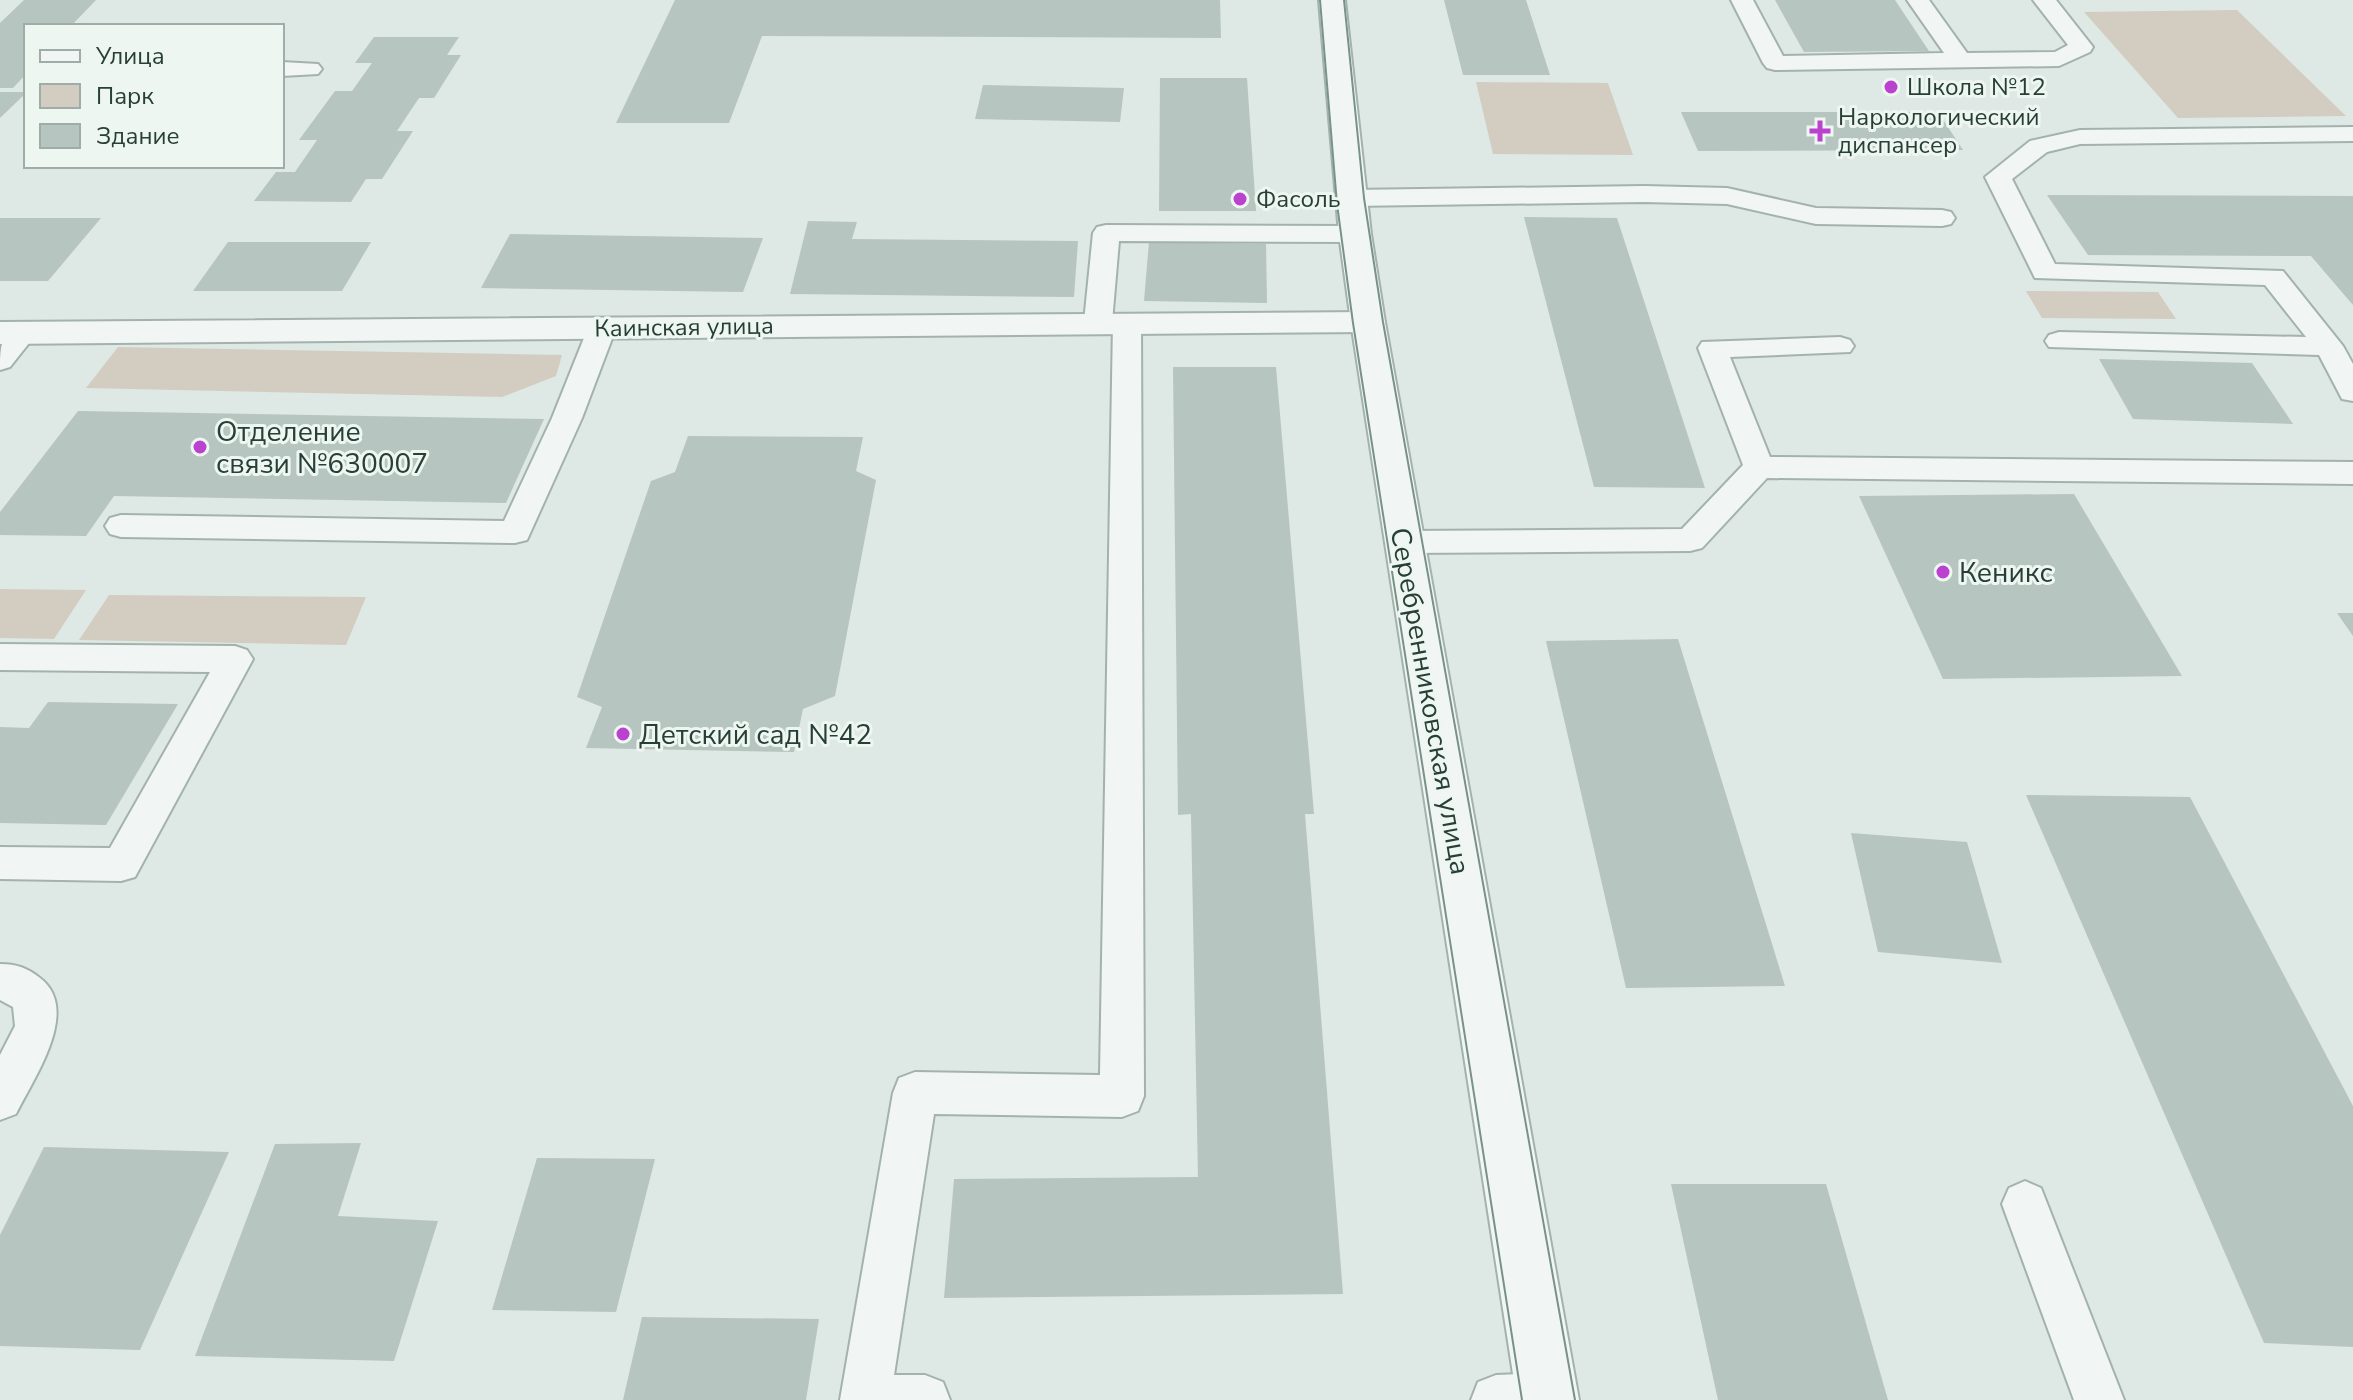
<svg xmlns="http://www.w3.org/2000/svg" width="2353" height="1400" font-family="'Nunito Sans',sans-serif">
	<rect width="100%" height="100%" fill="#dee8e4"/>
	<path fill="#d2cdc0" d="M 2237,10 L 2346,116 L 2178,118 L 2084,12 Z
		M 1476,82 L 1608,83 L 1633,155 L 1493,154 Z
		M 2026,291 L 2158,292 L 2176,319 L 2042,318 Z
		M 118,347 L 562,355 L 556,376 L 502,397 L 86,388 Z
		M 0,589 L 86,590 L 54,639 L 0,638 Z
		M 109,595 L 366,597 L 346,645 L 79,640 Z"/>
	<path fill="#b6c5bf" d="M 24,0 L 96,0 L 71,26 L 26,26 L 26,74 L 13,88 L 0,88 L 0,23 Z
		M 675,0 L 1220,0 L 1221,38 L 762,36 L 729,123 L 616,123 Z
		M 1444,0 L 1526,0 L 1550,75 L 1463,75 Z
		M 1775,0 L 1895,0 L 1929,51 L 1804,52 Z
		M 374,37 L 459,37 L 447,55 L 461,55 L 434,98 L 419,98 L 397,131 L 413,131 L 382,179 L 366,179 L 351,202 L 254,201 L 276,172 L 295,172 L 317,140 L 299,140 L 335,91 L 352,91 L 372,63 L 355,63 Z
		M 1160,78 L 1247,78 L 1256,211 L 1159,211 Z
		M 983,85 L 1124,88 L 1120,122 L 975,119 Z
		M 0,92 L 26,92 L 26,93 L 0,118 Z
		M 1681,112 L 1938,112 L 1963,150 L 1698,151 Z
		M 2047,195 L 2353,196 L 2353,305 L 2311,256 L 2088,255 Z
		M 1524,217 L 1617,218 L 1705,488 L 1594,487 Z
		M 0,218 L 101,218 L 48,281 L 0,281 Z
		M 808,221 L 857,222 L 852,239 L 1078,241 L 1074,297 L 790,294 Z
		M 510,234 L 763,238 L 743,292 L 481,288 Z
		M 228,242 L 371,242 L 342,291 L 193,291 Z
		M 1149,242 L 1266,244 L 1267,303 L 1144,301 Z
		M 2099,359 L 2252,363 L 2293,424 L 2133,419 Z
		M 1173,367 L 1276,367 L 1314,814 L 1305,814 L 1343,1294 L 944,1298 L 954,1179 L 1198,1177 L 1191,814 L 1178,815 Z
		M 78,411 L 544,419 L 506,503 L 114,496 L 86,536 L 0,535 L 0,512 Z
		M 688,436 L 863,437 L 856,471 L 876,480 L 835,696 L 803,709 L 794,752 L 586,748 L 602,707 L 577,697 L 651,481 L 675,472 Z
		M 2074,494 L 2182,676 L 1943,679 L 1859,496 Z
		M 2337,613 L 2353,613 L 2353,636 Z
		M 1678,639 L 1785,986 L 1626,988 L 1546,641 Z
		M 48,702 L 178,704 L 106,825 L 0,823 L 0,727 L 29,728 Z
		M 2026,795 L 2190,797 L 2353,1106 L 2353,1347 L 2264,1343 Z
		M 1851,833 L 1967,842 L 2002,963 L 1878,952 Z
		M 361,1143 L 338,1216 L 438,1221 L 394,1361 L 195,1356 L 275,1144 Z
		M 44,1147 L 229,1152 L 140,1350 L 0,1346 L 0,1235 Z
		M 537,1158 L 655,1159 L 616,1312 L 492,1310 Z
		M 1671,1184 L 1826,1184 L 1888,1400 L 1718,1400 Z
		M 642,1317 L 819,1319 L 806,1400 L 623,1400 Z"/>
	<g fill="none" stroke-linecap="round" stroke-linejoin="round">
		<g stroke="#a3b2ad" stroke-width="4">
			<path id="service" d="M 1731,0 L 1753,0 L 1783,56 L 1944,53 L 1907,0 L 1929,0 L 1967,53 L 2055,52 L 2068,45 L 2033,0 L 2056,0 L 2093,47 L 2090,52 L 2059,66 L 1775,70 L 1767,68 L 1763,63 Z
				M 282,62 L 318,64 L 322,69 L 318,74 L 282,76 Z
				M 2353,127 L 2353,141 L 2080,144 L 2047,152 L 2012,179 L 2055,264 L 2283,271 L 2343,346 L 2353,364 L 2353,401 L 2342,399 L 2319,355 L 2049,347 L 2045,341 L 2049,335 L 2059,332 L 2306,337 L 2265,285 L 2035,278 L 1985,177 L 2030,141 L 2080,130 Z
				M 1644,186 L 1727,188 L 1816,208 L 1942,210 L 1951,212 L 1955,218 L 1951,224 L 1942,226 L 1816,224 L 1727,204 L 1644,202 L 1351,206 L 1342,203 L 1338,198 L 1342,193 L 1351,190 Z
				M 1106,225 L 1355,226 L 1364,228 L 1368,234 L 1364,240 L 1355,242 L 1119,241 L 1112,322 L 1108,328 L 1098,331 L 1088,328 L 1084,322 L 1093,233 L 1097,227 Z
				M 1127,314 L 1137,317 L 1141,323 L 1144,1096 L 1138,1111 L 1122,1117 L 934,1114 L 894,1375 L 925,1375 L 943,1382 L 950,1400 L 840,1400 L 893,1093 L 899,1078 L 915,1072 L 1100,1075 L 1113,323 L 1117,317 Z
				M 602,319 L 612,322 L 616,328 L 582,418 L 527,540 L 515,543 L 121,537 L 110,534 L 105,526 L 110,518 L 121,515 L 504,521 L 552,418 L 588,328 L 592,322 Z
				M 23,324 L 33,327 L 37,333 L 10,367 L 0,370 C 0,349 0,330 23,324 Z
				M 1840,337 L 1850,340 L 1854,346 L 1850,352 L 1730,357 L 1770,457 L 2353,462 L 2353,484 L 1767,478 L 1702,548 L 1690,551 L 1405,553 L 1393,550 L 1389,542 L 1393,534 L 1405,531 L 1682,529 L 1743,465 L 1698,348 L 1702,342 Z
				M 0,644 L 235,646 L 247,650 L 253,659 L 135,877 L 121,881 L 0,879 L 0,847 L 110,848 L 210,672 L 0,670 Z
				M 0,964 C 17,964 27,968 40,978 C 82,1010 33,1079 16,1114 L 0,1120 L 0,1055 L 15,1026 L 13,1007 L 0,1000 Z
				M 2025,1181 L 2041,1188 L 2124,1400 L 2074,1400 L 2002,1204 L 2009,1188 Z
				M 1548,1373 L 1566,1380 L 1572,1400 L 1471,1400 L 1478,1382 L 1496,1375 Z"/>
		</g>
		<g stroke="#a3b2ad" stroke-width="4">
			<path id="minor" d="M 1368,312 L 1380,315 L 1385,322 L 1380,329 L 1368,332 L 0,344 L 0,322 Z"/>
		</g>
		<g stroke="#a3b2ad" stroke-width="4">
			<path id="tertiary" d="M 1319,0 L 1345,0 L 1371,234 L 1385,322 L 1579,1400 L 1517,1400 L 1351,322 L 1339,234 Z"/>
		</g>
		<use href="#service" fill="#f1f6f5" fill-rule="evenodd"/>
		<use href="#minor" fill="#f1f6f5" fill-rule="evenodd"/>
		<use href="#tertiary" fill="#f1f6f5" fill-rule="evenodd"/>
		<path stroke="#789288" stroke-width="2" d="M 1320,0 L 1337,204 L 1353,323 L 1522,1400
			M 1344,0 L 1364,198 L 1383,322 L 1575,1400"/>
	</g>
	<g fill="#bb42ce" stroke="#eef6f2" stroke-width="3">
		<circle cx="1891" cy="87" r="8"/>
		<path d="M1816 119h8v8h8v8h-8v8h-8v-8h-8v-8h8z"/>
		<circle cx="1240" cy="199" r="8"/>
		<circle cx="200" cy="447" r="8"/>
		<circle cx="1943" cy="572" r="8"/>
		<circle cx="623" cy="734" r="8"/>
	</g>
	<g text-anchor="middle" stroke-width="6" stroke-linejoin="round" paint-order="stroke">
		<g font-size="24" fill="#273f37" stroke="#eef6f2" text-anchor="start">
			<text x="1907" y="95">Школа №12</text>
			<text x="1838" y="125">Наркологический<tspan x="1838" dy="28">диспансер</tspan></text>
			<text x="1256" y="207">Фасоль</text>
		</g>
		<g font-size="24" fill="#273f37" stroke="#eef6f2">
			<text transform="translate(684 327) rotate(-1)" y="8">Каинская улица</text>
		</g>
		<g font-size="28" fill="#273f37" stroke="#eef6f2" text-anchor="start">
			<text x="216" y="441">Отделение<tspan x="216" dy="32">связи №630007</tspan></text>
			<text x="1959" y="582">Кеникс</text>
			<text x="639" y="744">Детский сад №42</text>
		</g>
		<g font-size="28" fill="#273f37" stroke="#eef6f2">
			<text transform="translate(1431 701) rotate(80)" y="10">Серебренниковская улица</text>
		</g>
	</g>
	<rect x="24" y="24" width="260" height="144" fill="#eef6f2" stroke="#9eada7" stroke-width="2"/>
	<rect x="40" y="50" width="40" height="12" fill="#f1f6f5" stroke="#9eada7" stroke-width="2"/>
	<text x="96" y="64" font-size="24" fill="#273f37">Улица</text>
	<rect x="40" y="84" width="40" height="24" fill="#d2cdc0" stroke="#9eada7" stroke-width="2"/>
	<text x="96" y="104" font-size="24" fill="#273f37">Парк</text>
	<rect x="40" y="124" width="40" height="24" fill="#b6c5bf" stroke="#9eada7" stroke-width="2"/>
	<text x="96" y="144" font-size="24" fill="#273f37">Здание</text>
</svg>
